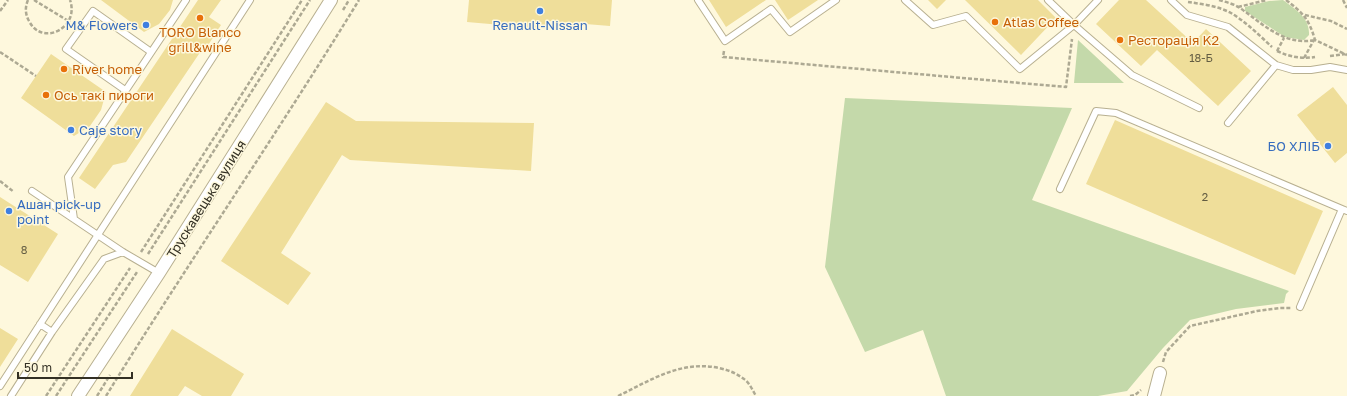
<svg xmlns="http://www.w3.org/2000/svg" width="1347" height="396" font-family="'Golos Text',sans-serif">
	<rect width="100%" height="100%" fill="#fef8dd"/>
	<path fill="#c4d9aa" d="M 1283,0 C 1296,10 1310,18 1309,35 L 1304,40 L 1285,37 L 1245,11 L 1245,7 L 1269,1 Z
		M 1078,40 L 1124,83 L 1074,83 Z
		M 845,98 L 1072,108 L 1032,200 L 1289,291 L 1286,294 L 1284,303 L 1236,309 L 1190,320 L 1163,348 L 1127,391 L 1098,396 L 946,396 L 923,330 L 865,352 L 825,267 Z"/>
	<path fill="#efde9a" d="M 101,0 L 173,0 L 170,10 L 159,24 L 144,32 Z
		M 198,0 L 221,0 L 209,17 L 221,25 L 205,50 L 203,48 L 126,162 L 113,165 L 95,189 L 79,178 Z
		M 469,0 L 612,0 L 610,26 L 549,21 L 549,29 L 467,22 Z
		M 709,0 L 766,0 L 726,27 Z
		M 775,0 L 818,0 L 788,20 Z
		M 928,0 L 946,0 L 937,9 Z
		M 965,0 L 1038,0 L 1056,18 L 1021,55 Z
		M 1119,0 L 1146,0 L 1193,43 L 1206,29 L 1251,71 L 1218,106 L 1157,50 L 1141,66 L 1096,24 Z
		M 51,54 L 106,92 L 101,110 L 90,126 L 74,136 L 21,98 Z
		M 1333,87 L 1347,105 L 1347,153 L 1335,163 L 1297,115 Z
		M 326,102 L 356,121 L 534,123 L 531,171 L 350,160 L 342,155 L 281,253 L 311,273 L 288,305 L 221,261 Z
		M 1115,120 L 1323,211 L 1295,275 L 1086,184 Z
		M 0,197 L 58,234 L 28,282 L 0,265 Z
		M 0,328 L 18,339 L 0,367 Z
		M 172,329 L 244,374 L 231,396 L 202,396 L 185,386 L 178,396 L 130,396 Z"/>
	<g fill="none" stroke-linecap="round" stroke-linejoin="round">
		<g stroke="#b8b091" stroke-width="8">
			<path id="service" d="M 698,0 L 725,41 L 771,9 L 790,32 L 836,0
				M 905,0 L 933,25 L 966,16 L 1020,69 L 1074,25 L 1048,0
				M 1098,0 L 1074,25 L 1132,75 L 1199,108
				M 1171,0 L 1187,15 L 1228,27 L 1276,65 L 1293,70 L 1311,70 L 1330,67 L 1347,70
				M 125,90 L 66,49 L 93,11 L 151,52
				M 1228,123 L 1276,65
				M 1060,189 L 1096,111 L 1116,113 L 1342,209
				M 32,191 L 123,252 L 159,273
				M 74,219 L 68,177 L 186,0
				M 1300,307 L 1342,209 L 1347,211
				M 40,324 L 52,332
				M 0,386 L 250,0
				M 11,396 L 52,332 L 104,259 L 123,252"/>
		</g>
		<g stroke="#b8b091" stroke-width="14">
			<path id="minor" d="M 78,396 L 159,273 L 331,0
				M 1154,396 L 1160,373"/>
		</g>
		<path stroke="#ada993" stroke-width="2.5" stroke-dasharray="4 2" stroke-linecap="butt" d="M 28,0 C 25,7 25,14 29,21 C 42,47 80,28 70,0
			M 34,0 L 70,22
			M 1219,0 C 1226,2 1234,4 1240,8 C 1263,24 1284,46 1315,40
			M 1286,0 C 1303,13 1309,19 1315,40 L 1347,55
			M 1343,0 L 1347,8
			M 1188,2 C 1202,4 1218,6 1231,13 C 1246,22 1259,35 1272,47
			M 1238,7 L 1267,0
			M 343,10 L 349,0
			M 0,11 L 8,0
			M 1305,15 L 1331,21 L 1347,29
			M 724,51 L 723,57 L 1066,87 L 1072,39
			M 1277,51 C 1290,57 1301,59 1315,57
			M 1277,51 L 1284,38
			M 0,52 L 36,76
			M 1330,56 L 1345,54
			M 1304,58 L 1314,40
			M 0,181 L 14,192
			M 141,252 L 302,0
			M 148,254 L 310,0
			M 1163,362 L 1166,352 L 1190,326 L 1257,311 L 1280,308 L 1291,308
			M 46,396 L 130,268
			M 56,396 L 137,272
			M 97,396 L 110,375
			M 106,396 C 188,263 277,134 359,0
			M 618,396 C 651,380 681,360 719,368 C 728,370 736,373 744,379 C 749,382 753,391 756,396
			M 1130,396 L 1135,395 L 1141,390"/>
		<use href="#service" stroke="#fff" stroke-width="6"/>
		<use href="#minor" stroke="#fff" stroke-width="12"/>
	</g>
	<g fill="#3f7fe0" stroke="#fef8dd" stroke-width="1.5">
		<circle cx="540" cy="11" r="4"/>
		<circle cx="146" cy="25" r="4"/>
		<circle cx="71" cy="130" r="4"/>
		<circle cx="1328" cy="146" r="4"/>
		<circle cx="9" cy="211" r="4"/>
	</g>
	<g fill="#e8710a" stroke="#fef8dd" stroke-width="1.5">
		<circle cx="200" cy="18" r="4"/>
		<circle cx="995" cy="22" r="4"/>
		<circle cx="1120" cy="40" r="4"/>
		<circle cx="64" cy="69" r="4"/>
		<circle cx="46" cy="95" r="4"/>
	</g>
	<g text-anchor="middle" stroke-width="3" stroke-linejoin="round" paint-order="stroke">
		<g font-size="11" fill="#625c42">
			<text x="1201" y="62">18-Б</text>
			<text x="1205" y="201">2</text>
			<text x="24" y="254">8</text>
		</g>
		<g font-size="13" fill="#c56008" stroke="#fef8dd" text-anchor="start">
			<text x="1003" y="27">Atlas Coffee</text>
			<text x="200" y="37" text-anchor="middle">TORO Blanco<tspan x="200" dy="15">grill&amp;wine</tspan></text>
			<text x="1128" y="45">Ресторація K2</text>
			<text x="72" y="74">River home</text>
			<text x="54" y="100">Ось такі пироги</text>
		</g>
		<g font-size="13" fill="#366cbe" stroke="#fef8dd" text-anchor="end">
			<text x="138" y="30">M&amp; Flowers</text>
			<text x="540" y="30" text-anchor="middle">Renault-Nissan</text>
			<text x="79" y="135" text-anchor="start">Caje story</text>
			<text x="1320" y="151">БО ХЛIБ</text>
			<text x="17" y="209" text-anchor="start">Ашан pick-up<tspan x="17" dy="15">point</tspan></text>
		</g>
		<g font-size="13" fill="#333024" stroke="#fef8dd">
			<text transform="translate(206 199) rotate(-58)" y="5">Трускавецька вулиця</text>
		</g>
	</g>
	<path d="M18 372v6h114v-6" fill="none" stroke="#333024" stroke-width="2"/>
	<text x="24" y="372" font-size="12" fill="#333024" stroke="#fef8dd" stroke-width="3" paint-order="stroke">50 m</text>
</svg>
